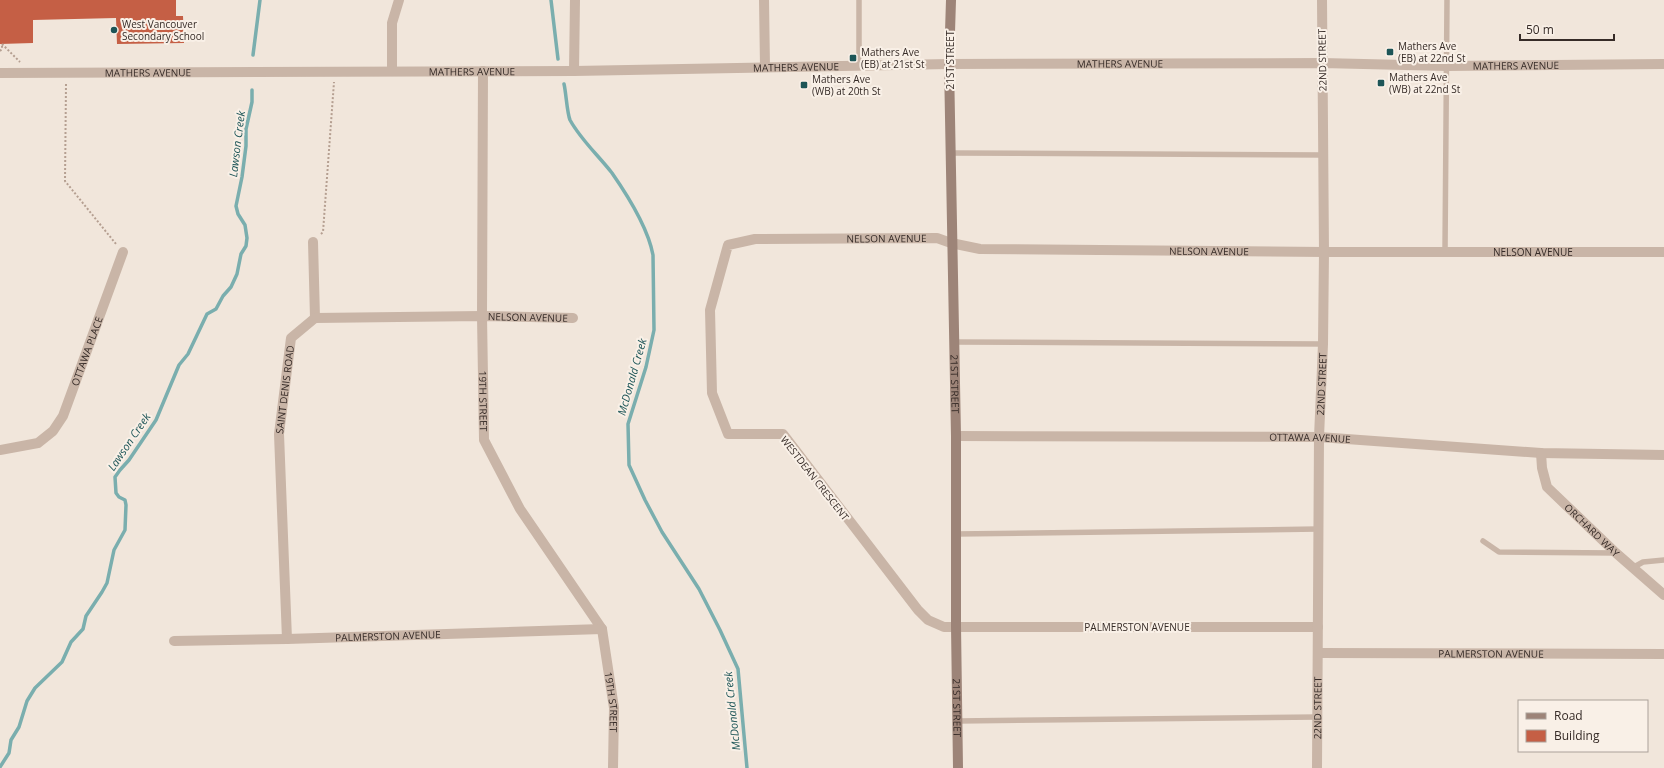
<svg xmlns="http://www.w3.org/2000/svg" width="1664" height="768" font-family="'Open Sans',sans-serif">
	<rect width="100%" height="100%" fill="#f1e6db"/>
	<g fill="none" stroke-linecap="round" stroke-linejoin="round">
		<path stroke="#7aaeae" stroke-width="3.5" d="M 551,0 L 558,59
			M 253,55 L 260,0
			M 564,84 C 566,92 567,113 570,120 C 581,140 598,155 612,173 C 628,196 648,228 653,255 L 654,330 L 646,367 L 628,424 L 629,465 L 645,500 L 662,532 L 699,589 L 720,630 L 738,669 L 747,768
			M 0,767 L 9,753 L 11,740 L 19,727 L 27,701 L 35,688 L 62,662 L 71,642 L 83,629 L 86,616 L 102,592 L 107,583 L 114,550 L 125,530 L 126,505 L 125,500 L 119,497 L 116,493 L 115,477 L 120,470 L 129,460 L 156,420 L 179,365 L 188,354 L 207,314 L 216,309 L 223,296 L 231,287 L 237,274 L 241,254 L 246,246 L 247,238 L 245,225 L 238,214 L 236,206 L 242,177 L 246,146 L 246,129 L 252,102 L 252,90"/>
	</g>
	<path fill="#c55f45" d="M 0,0 L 176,0 L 176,16 L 183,16 L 184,43 L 117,44 L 116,18 L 33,20 L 33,43 L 0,44 Z"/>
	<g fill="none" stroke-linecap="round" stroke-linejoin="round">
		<path stroke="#b59f91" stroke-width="2" stroke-dasharray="2 2" stroke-linecap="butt" d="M 2,44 L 20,62
			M 0,51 L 2,49 L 2,44
			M 66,84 L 65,181 L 116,244
			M 321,234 L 323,232 L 334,82"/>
		<path stroke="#c9b5a7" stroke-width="5.5" d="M 859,0 L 859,66
			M 951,153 L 1324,155
			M 1445,251 L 1447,0
			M 954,342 L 1323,344
			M 956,534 L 1318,529
			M 1483,541 L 1499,552 L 1615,553
			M 1634,567 L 1643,562 L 1664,560
			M 958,721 L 1317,717"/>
		<g stroke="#c9b5a7" stroke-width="10">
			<path d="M 764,0 L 765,67"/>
			<path d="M 392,71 L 392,23 L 399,0"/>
			<path id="s1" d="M 483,71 L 482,316 L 484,440 L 520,509 L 602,629 L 614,708 L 613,768"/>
			<path d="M 574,71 L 575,0"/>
			<path d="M 313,242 L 315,318"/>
			<path id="s2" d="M 956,436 L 1319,437 L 1541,453 L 1664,455"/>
			<path id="s3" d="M 0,450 L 38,443 L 53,431 L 63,416 L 123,252"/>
			<path id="s4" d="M 1541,453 L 1542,468 L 1547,487 L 1616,553 L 1664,595"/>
			<path id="s5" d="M 1318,627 L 944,627 L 928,620 L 918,610 L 783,434 L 728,434 L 712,393 L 710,310 L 728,245 L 755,239 L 937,238 L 951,243 L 980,249 L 1324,252 L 1664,252"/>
			<path id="s6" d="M 287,639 L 279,434 L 291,338 L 315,318 L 482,316 L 573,318"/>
			<path id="s7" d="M 174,641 L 287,639 L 602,629"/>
			<path id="s8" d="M 1318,653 L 1664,654"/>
		</g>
		<g stroke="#c9b5a7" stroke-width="10">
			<path id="s9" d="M 0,73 L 574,71 L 949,64 L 1322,63 L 1447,66 L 1664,64"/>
			<path id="s10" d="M 1317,768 L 1319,437 L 1323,344 L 1324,252 L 1322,0"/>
		</g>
		<path stroke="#9d8478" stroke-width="10" id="s11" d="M 951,0 L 949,64 L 956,436 L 956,626 L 958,768"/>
	</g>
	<g fill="#1d5557" stroke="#f9f0e7" stroke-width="1.5">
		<circle cx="114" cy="30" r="4"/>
		<rect x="1386" y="48" width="8" height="8" rx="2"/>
		<rect x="849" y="54" width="8" height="8" rx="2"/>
		<rect x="1377" y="79" width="8" height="8" rx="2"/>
		<rect x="800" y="81" width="8" height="8" rx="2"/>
	</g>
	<g text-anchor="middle" stroke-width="4" stroke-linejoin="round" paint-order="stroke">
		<g font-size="10" fill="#362b27" stroke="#f9f0e7" text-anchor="start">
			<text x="122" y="28">West Vancouver<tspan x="122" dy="12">Secondary School</tspan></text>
			<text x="1398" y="50">Mathers Ave<tspan x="1398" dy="12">(EB) at 22nd St</tspan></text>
			<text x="861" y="56">Mathers Ave<tspan x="861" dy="12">(EB) at 21st St</tspan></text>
			<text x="1389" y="81">Mathers Ave<tspan x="1389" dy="12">(WB) at 22nd St</tspan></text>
			<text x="812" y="83">Mathers Ave<tspan x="812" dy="12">(WB) at 20th St</tspan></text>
		</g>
		<g font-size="10" fill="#362b27" stroke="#f9f0e7">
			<text transform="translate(950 60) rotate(-90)" y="4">21ST STREET</text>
			<text transform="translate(1322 60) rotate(-91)" y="4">22ND STREET</text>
			<text dy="4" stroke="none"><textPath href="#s9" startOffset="1120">MATHERS AVENUE</textPath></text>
			<text dy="4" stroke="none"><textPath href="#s9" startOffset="1516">MATHERS AVENUE</textPath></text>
			<text dy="4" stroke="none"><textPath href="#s9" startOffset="796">MATHERS AVENUE</textPath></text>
			<text dy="4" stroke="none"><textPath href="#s9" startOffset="472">MATHERS AVENUE</textPath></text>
			<text dy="4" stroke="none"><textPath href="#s9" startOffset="148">MATHERS AVENUE</textPath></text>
			<text dy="4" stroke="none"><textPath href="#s5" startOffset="1036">NELSON AVENUE</textPath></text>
			<text dy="4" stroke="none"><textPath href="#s5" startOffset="1360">NELSON AVENUE</textPath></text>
			<text dy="4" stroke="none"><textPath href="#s5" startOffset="1684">NELSON AVENUE</textPath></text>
			<text dy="4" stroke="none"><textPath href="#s6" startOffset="546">NELSON AVENUE</textPath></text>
			<text dy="4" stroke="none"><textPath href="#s3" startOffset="145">OTTAWA PLACE</textPath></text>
			<text dy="4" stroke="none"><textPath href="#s11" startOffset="384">21ST STREET</textPath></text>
			<text dy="4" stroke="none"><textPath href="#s10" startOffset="384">22ND STREET</textPath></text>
			<text dy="4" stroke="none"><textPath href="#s6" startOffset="250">SAINT DENIS ROAD</textPath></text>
			<text dy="4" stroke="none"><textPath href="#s1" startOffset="330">19TH STREET</textPath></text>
			<text dy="4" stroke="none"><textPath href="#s2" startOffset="354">OTTAWA AVENUE</textPath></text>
			<text transform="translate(815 478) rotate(52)" y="4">WESTDEAN CRESCENT</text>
			<text dy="4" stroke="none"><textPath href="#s4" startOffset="97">ORCHARD WAY</textPath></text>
			<text x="1137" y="631">PALMERSTON AVENUE</text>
			<text dy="4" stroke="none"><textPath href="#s7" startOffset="214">PALMERSTON AVENUE</textPath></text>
			<text dy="4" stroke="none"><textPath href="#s8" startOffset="173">PALMERSTON AVENUE</textPath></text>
			<text dy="4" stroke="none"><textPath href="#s1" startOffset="666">19TH STREET</textPath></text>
			<text dy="4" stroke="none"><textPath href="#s11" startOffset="708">21ST STREET</textPath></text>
			<text dy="4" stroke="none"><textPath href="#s10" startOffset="60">22ND STREET</textPath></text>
		</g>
		<g font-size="11" font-style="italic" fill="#1d5557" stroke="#f9f0e7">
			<text transform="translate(237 144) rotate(-83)" y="4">Lawson Creek</text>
			<text transform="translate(632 377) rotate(-74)" y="4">McDonald Creek</text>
			<text transform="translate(129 442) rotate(-56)" y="4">Lawson Creek</text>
			<text transform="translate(732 711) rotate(-96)" y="4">McDonald Creek</text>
		</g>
	</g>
	<rect x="1518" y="700" width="130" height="52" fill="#f9f0e7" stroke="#aba19a"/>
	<rect x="1526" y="713" width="20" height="6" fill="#9d8478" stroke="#aba19a"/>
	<text x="1554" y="720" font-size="12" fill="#362b27">Road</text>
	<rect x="1526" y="730" width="20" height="12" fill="#c55f45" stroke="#aba19a"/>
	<text x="1554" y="740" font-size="12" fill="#362b27">Building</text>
	<path d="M1520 34v6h94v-6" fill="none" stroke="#362b27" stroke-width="2"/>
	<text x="1526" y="34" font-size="12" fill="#362b27" stroke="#f9f0e7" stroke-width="3" paint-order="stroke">50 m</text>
</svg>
